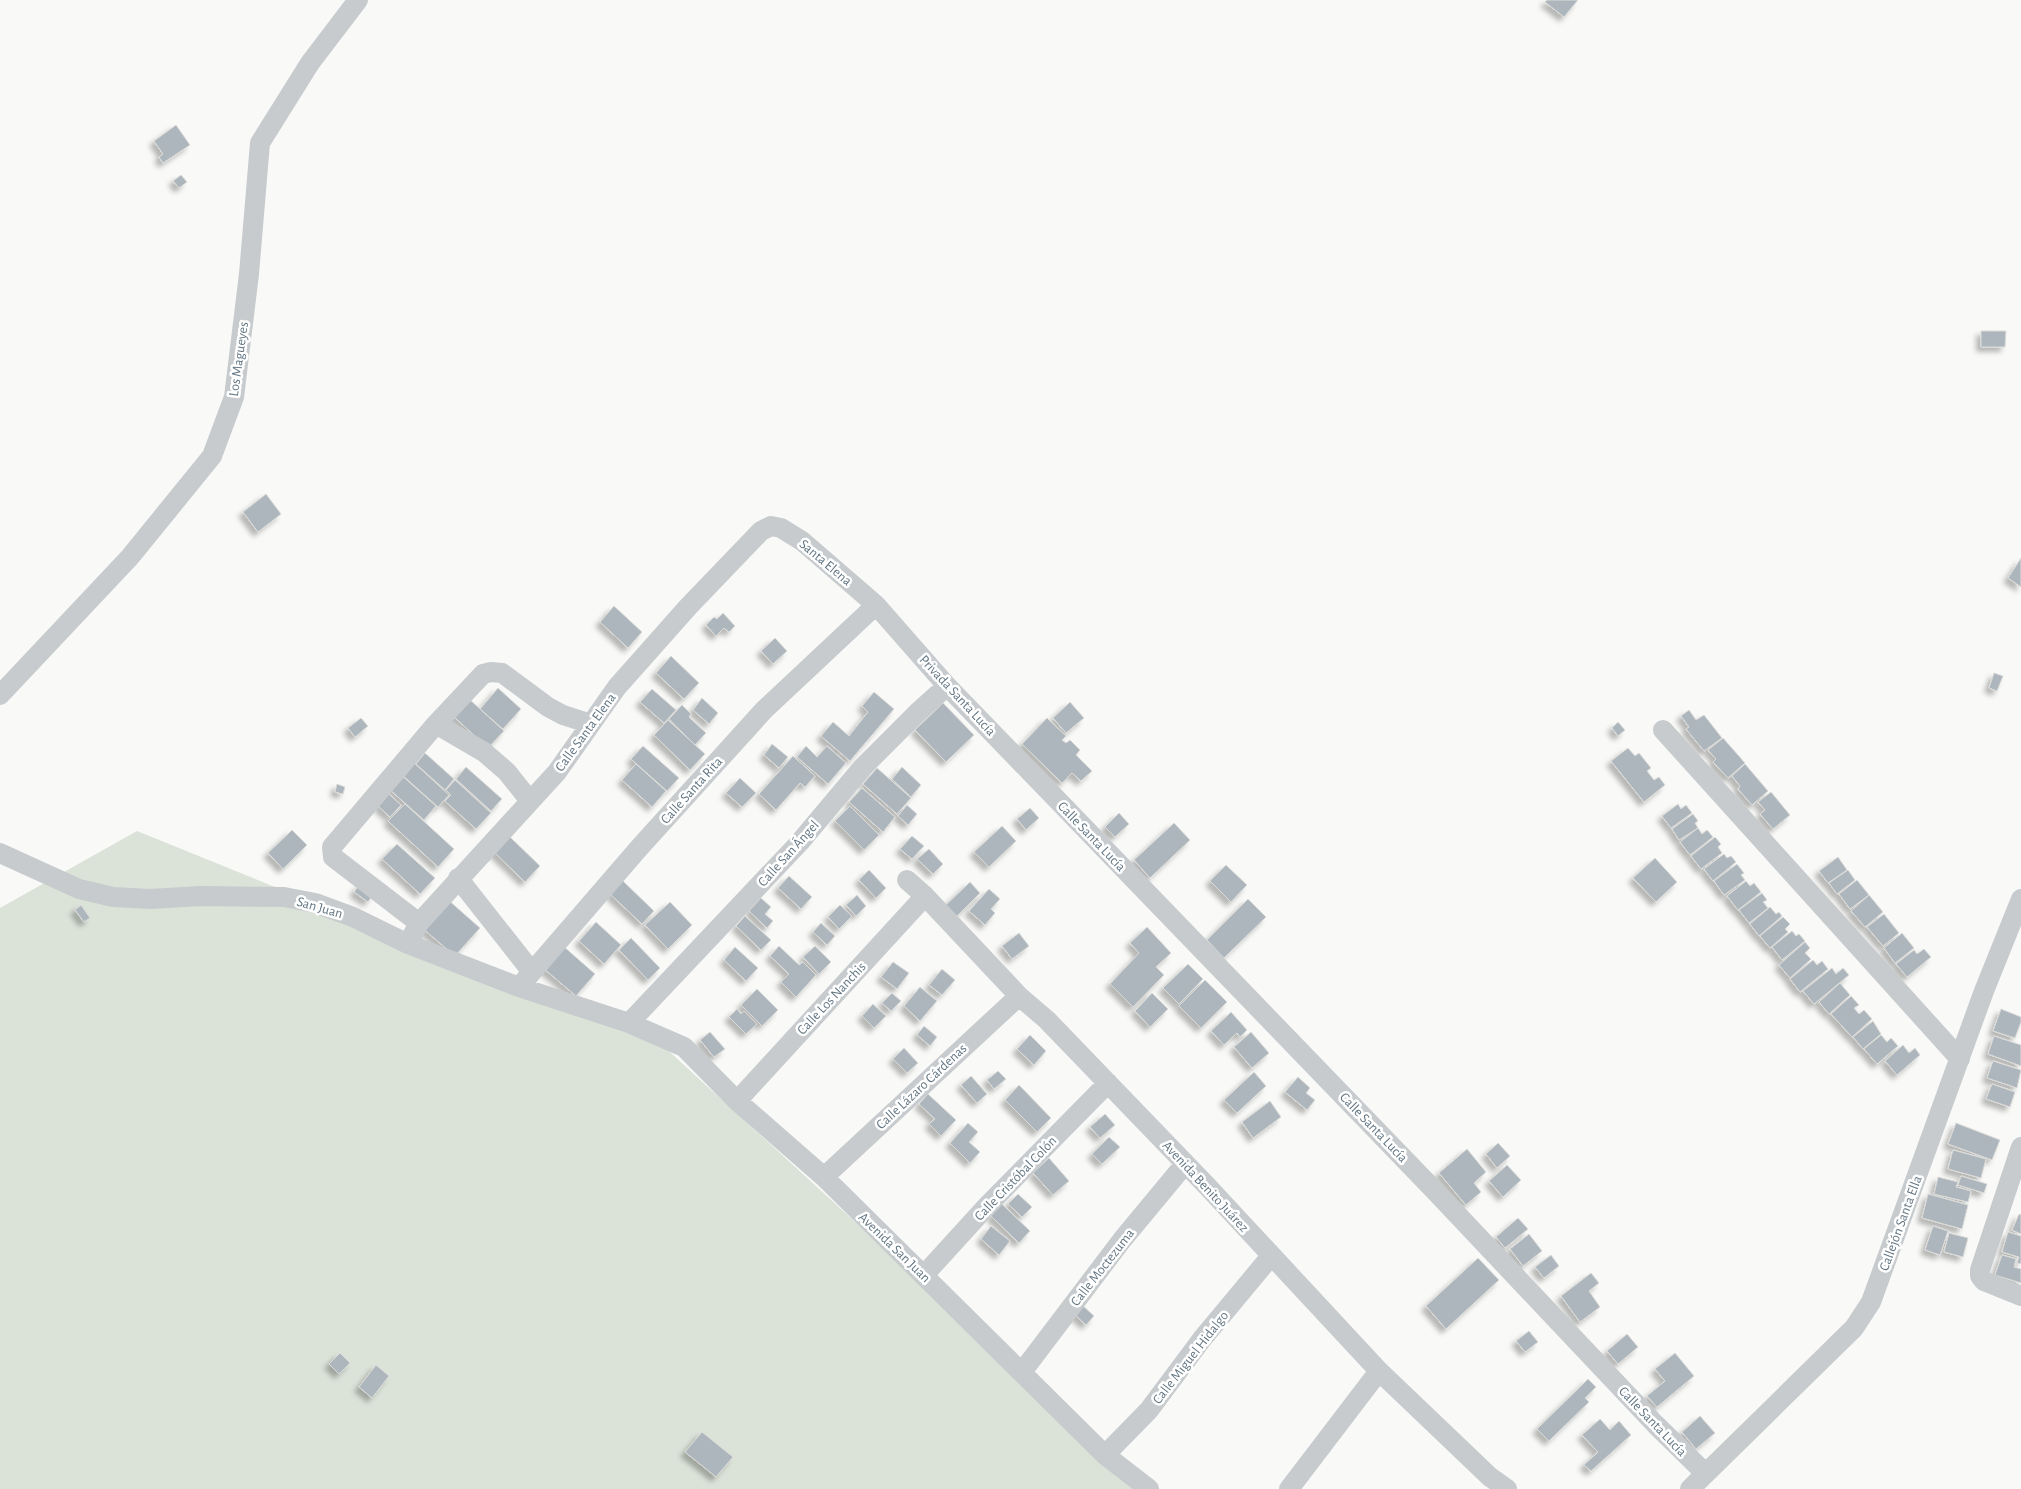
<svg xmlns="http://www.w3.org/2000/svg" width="2021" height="1489" viewBox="0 0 2021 1489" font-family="'Alegreya Sans',sans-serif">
	<defs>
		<filter id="shadow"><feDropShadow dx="-4.5" dy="4.5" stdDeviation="2.5" flood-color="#0004"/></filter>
	</defs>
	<rect width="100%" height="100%" fill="#f9f9f7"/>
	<path fill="#dbe2d8" d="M137,831L660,1043L1146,1489H0V908Z"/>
	<path fill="#adb6bc" stroke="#dbdbd9" filter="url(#shadow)" d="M1547,0H1578L1564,17L1545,2Z
		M176,125L190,145L163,163L159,157L163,154L154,141Z
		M181,175L187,182L179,188L173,181Z
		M1981,331H2006L2005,347H1981Z
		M266,494L281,514L258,532L243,512Z
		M2021,558V587L2008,578Z
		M614,606L642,632L628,648L600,622Z
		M723,613L735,626L729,632L724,628L716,636L706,625L714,617L717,619Z
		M775,638L787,651L773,664L761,651Z
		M671,656L699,683L684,699L656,673Z
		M1994,673L2003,676L1997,691L1989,688Z
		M498,688L521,709L503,729L480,709Z
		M652,689L676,710L664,723L640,702Z
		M874,692L894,709L850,761L821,736L833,722L849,736L868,712L862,706Z
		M467,697L504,731L488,748L451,714Z
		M702,698L718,713L709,724L693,710Z
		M1070,702L1084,718L1066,733L1053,718Z
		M943,703L974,735L946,762L915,730Z
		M682,705L691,714L689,717L706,733L695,745L669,719Z
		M1689,710L1696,720L1704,715L1722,738L1704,751L1686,729L1689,727L1681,716Z
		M361,718L368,726L355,737L348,728Z
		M1047,718L1066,736L1062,740L1066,743L1070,740L1080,750L1076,755L1092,771L1081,781L1072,773L1062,783L1022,744Z
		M668,720L705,754L690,770L654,735Z
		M1618,722L1625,730L1618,736L1612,728Z
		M1723,738L1745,763L1728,778L1713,762L1716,759L1708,750Z
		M772,744L788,757L779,768L764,755Z
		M643,746L679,778L667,791L631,759Z
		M806,746L817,757L827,746L846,763L828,784L797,757Z
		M1628,748L1635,756L1639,753L1651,768L1647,771L1654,780L1659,777L1665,785L1644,802L1611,761Z
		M425,753L454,779L445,790L416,764Z
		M793,756L815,776L805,787L800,783L776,810L759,794Z
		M412,761L449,795L438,807L400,773Z
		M636,764L666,791L652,807L622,780Z
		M1745,764L1768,791L1752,805L1738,789L1740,786L1732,776Z
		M466,767L502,799L491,811L456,779Z
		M902,767L921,785L911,797L892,779Z
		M877,768L911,798L897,814L863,784Z
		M400,774L436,806L424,820L388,788Z
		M740,778L756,793L742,807L726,793Z
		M455,780L491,813L476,829L445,801L451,795L446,790Z
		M337,784L345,787L343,794L335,792Z
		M862,788L895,817L883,832L849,802Z
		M1771,792L1790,815L1773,829L1760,814L1765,810L1758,802Z
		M389,794L401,805L390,817L378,806Z
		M405,804L454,849L438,867L388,821Z
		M1678,804L1681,809L1686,805L1692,813L1671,828L1662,816Z
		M907,805L917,814L908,825L898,816Z
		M850,806L879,835L864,850L835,821Z
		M1030,808L1039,818L1026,830L1017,819Z
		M1119,813L1129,824L1115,837L1105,827Z
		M1693,814L1698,821L1695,823L1698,828L1679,840L1672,829Z
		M1174,823L1190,840L1150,878L1134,860Z
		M1002,826L1016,841L989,867L974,852Z
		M1698,828L1702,834L1707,830L1713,837L1690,855L1680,842Z
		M292,830L307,845L283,869L268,853Z
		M508,835L540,866L525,882L493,851Z
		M912,836L924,846L912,859L900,849Z
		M1715,837L1721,844L1718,847L1722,853L1701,869L1691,856Z
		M397,844L435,878L420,894L382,859Z
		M929,849L943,864L933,874L917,859Z
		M1724,854L1727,858L1731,856L1736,862L1713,881L1704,869Z
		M1838,857L1847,870L1828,883L1819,871Z
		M1655,858L1677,882L1656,902L1633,878Z
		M1737,864L1744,873L1741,875L1745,880L1724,895L1714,881Z
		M1226,865L1247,885L1231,902L1210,881Z
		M869,870L886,888L876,898L859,880Z
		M1848,870L1855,880L1837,894L1829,883Z
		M789,876L812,897L801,909L778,888Z
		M1857,880L1869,895L1850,909L1839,894Z
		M623,881L654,911L642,924L610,894Z
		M1746,881L1750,886L1754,883L1761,892L1738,910L1727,896Z
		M970,882L980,893L957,916L946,905Z
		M360,884L374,893L368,902L354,892Z
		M989,889L1000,899L991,909L995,913L985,925L969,911Z
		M1762,893L1767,900L1763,902L1768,908L1749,923L1739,910Z
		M857,895L866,906L856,916L846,905Z
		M1869,895L1883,912L1865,927L1851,911Z
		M446,898L480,928L455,956L421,927Z
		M761,898L771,907L765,914L773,921L767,928L749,911Z
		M1248,899L1266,917L1224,958L1207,940Z
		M670,902L692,925L668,949L645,925Z
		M81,905L90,918L84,922L75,910Z
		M840,905L852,916L839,929L828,917Z
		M1770,907L1776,914L1779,912L1782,916L1759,936L1750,924Z
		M1884,914L1899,933L1883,946L1867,927Z
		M745,916L771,940L761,950L736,926Z
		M1783,917L1790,924L1785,929L1788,932L1770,948L1760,936Z
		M596,922L621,945L604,964L579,941Z
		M821,923L835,936L827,945L813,932Z
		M1147,927L1171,953L1156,967L1164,975L1133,1007L1110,984L1139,953L1130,943Z
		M1792,931L1796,936L1799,934L1805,941L1782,960L1772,947Z
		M1019,933L1029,946L1012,959L1002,946Z
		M1902,933L1914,948L1895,963L1884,948Z
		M631,938L660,968L648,980L619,950Z
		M1805,942L1810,948L1805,953L1811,959L1790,978L1779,965Z
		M562,945L595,974L576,996L542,967Z
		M779,946L799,965L803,962L816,975L796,997L781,982L789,974L770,956Z
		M815,946L831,962L819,974L803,957Z
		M735,947L758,968L746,981L724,960Z
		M1924,949L1931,957L1907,977L1896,964L1914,950L1917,954Z
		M1813,960L1817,965L1822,961L1828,969L1800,992L1790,979Z
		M893,962L909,973L897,989L881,977Z
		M1188,964L1203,979L1179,1004L1163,988Z
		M1832,968L1836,974L1843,968L1849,975L1814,1004L1803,991Z
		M942,969L955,980L942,995L929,985Z
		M1205,980L1227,1002L1201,1028L1179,1006Z
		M1840,983L1850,995L1829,1014L1819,1002Z
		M920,987L937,1001L920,1021L904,1006Z
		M757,989L778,1010L762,1026L741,1005Z
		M892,993L901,1001L891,1011L882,1003Z
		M1152,993L1168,1009L1150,1027L1135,1011Z
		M1851,996L1859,1005L1854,1008L1859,1014L1864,1010L1872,1019L1852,1037L1831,1014Z
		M873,1004L886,1016L874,1028L862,1016Z
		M737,1009L741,1014L744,1011L757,1024L746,1034L729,1017Z
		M2001,1009L2021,1017V1022L2015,1038L1993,1031Z
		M1231,1012L1247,1030L1240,1037L1237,1033L1224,1045L1211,1031Z
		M1873,1021L1881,1034L1863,1049L1853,1037Z
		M924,1026L937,1037L930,1046L917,1035Z
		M710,1032L725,1049L714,1057L700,1040Z
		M1251,1032L1269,1053L1252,1068L1234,1047Z
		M1030,1035L1046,1051L1034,1065L1017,1049Z
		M1881,1035L1887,1042L1891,1038L1898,1046L1877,1064L1864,1049Z
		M1994,1036L2021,1045V1066L1988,1054Z
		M1903,1045L1909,1053L1915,1048L1920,1055L1897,1075L1885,1061Z
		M904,1048L918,1063L907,1073L893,1059Z
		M1993,1061L2021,1070L2017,1088L1987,1078Z
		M998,1071L1006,1079L994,1089L987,1080Z
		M1254,1072L1266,1086L1237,1113L1224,1100Z
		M971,1076L987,1094L977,1103L961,1085Z
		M1298,1077L1310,1088L1306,1093L1315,1100L1307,1110L1285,1092Z
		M1992,1084L2015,1092L2010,1107L1986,1099Z
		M1019,1085L1051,1118L1037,1132L1005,1100Z
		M928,1094L956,1120L941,1136L929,1124L935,1119L919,1104Z
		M1270,1101L1281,1117L1253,1138L1242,1122Z
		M1105,1114L1115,1125L1100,1138L1090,1127Z
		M968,1123L978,1132L969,1142L980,1152L970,1163L950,1143Z
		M1956,1123L2000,1140L1992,1160L1948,1144Z
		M1109,1137L1120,1147L1102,1164L1092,1154Z
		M1498,1143L1510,1156L1497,1168L1486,1154Z
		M1467,1149L1486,1172L1474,1183L1481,1192L1466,1205L1439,1173Z
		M1953,1150L1986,1159L1981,1178L1948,1169Z
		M1049,1158L1069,1181L1053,1195L1033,1173Z
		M1507,1165L1521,1180L1503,1197L1489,1181Z
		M1961,1176L1987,1184L1984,1193L1958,1185Z
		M1938,1177L1958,1182L1956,1187L1971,1191L1968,1202L1934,1194Z
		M1018,1194L1032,1207L1022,1217L1008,1204Z
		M1928,1194L1968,1205L1962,1229L1922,1218Z
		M1002,1204L1030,1231L1019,1243L991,1216Z
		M2019,1214L2021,1215V1234L2012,1230Z
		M1518,1218L1528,1229L1505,1248L1496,1237Z
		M991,1226L1010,1241L999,1255L981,1239Z
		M1933,1226L1948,1231L1940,1255L1925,1250Z
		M2008,1232L2021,1236V1264L2017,1263L2019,1257L2002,1252Z
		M1949,1233L1968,1238L1963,1257L1944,1252Z
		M1529,1234L1542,1251L1523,1266L1510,1249Z
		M1551,1255L1559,1266L1544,1278L1535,1267Z
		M2002,1255L2016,1259L2014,1267L2021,1269V1283L1995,1275Z
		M1478,1258L1499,1280L1446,1329L1426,1306Z
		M1591,1273L1599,1283L1589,1291L1600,1307L1580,1322L1561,1296Z
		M1081,1304L1094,1316L1086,1325L1073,1313Z
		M1529,1331L1538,1342L1525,1352L1516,1341Z
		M1627,1334L1638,1347L1618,1364L1607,1351Z
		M340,1353L350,1363L339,1374L329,1364Z
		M1675,1353L1694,1376L1657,1407L1647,1396L1665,1381L1655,1369Z
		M376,1365L389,1376L372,1398L359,1387Z
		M1588,1379L1596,1387L1585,1398L1589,1402L1549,1441L1537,1429Z
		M1700,1416L1715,1433L1696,1449L1682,1432Z
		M1600,1419L1610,1430L1619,1421L1631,1435L1591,1471L1584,1465L1598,1452L1582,1435Z
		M702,1432L733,1457L716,1477L685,1452Z"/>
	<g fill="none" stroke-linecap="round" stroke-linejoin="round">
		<path stroke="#c7cbce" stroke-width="20" d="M0,695L130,557L212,456L234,397L249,274L260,143L310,63L358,0
			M436,724L484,752L507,772L530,801
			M1663,730L1960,1059
			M0,853L79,889L113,897L150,899L201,896L284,897L315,903L353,917L408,944L519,987L629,1023L684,1047L737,1101L824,1177L1105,1455L1149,1489
			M458,878L532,972
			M907,880L925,896L1019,996L1047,1020L1207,1186L1379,1371L1490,1477L1507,1489
			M419,923L333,857L332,847L436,724L483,674L491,672L502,673L548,707L563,715L591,724
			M408,944L419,923L557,772L617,687L688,607L761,531L771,526L781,528L802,541L876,605L947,686L1041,783L1436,1192L1655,1424L1705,1473
			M519,987L639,848L764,710L876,605
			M629,1023L800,842L862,768L917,713L947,686
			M737,1101L925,896
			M2021,1147L1980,1270V1276L1984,1281L2021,1296
			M824,1177L1019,996
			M924,1275L986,1207L1108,1083
			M1022,1372L1122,1240L1185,1164
			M1105,1455L1149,1410L1202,1339L1271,1256
			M1289,1489L1379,1371
			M1690,1489L1854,1328L1871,1302L1984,991L2021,899"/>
	</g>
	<g text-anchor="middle" stroke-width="5" stroke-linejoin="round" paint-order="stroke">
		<g font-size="14" fill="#637683" stroke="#fff">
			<text transform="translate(238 359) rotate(-82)" y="5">Los Magueyes</text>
			<text transform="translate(826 562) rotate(40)" y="5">Santa Elena</text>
			<text transform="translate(958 695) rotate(47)" y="5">Privada Santa Lucía</text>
			<text transform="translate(585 732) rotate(-54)" y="5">Calle Santa Elena</text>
			<text transform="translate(691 790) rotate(-48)" y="5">Calle Santa Rita</text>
			<text transform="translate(1092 836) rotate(46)" y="5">Calle Santa Lucía</text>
			<text transform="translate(788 853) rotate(-48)" y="5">Calle San Ángel</text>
			<text transform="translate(320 907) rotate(16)" y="5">San Juan</text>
			<text transform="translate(831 998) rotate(-47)" y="5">Calle Los Nanchis</text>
			<text transform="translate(921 1086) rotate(-43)" y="5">Calle Lázaro Cárdenas</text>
			<text transform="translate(1374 1127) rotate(46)" y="5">Calle Santa Lucía</text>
			<text transform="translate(1015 1178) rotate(-46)" y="5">Calle Cristóbal Colón</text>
			<text transform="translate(1206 1186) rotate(47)" y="5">Avenida Benito Juárez</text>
			<text transform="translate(1900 1223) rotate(-70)" y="5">Callejón Santa Ella</text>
			<text transform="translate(895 1247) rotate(44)" y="5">Avenida San Juan</text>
			<text transform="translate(1102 1267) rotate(-52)" y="5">Calle Moctezuma</text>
			<text transform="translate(1190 1357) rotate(-52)" y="5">Calle Miguel Hidalgo</text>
			<text transform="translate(1653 1421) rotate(46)" y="5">Calle Santa Lucía</text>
		</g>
	</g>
</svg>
